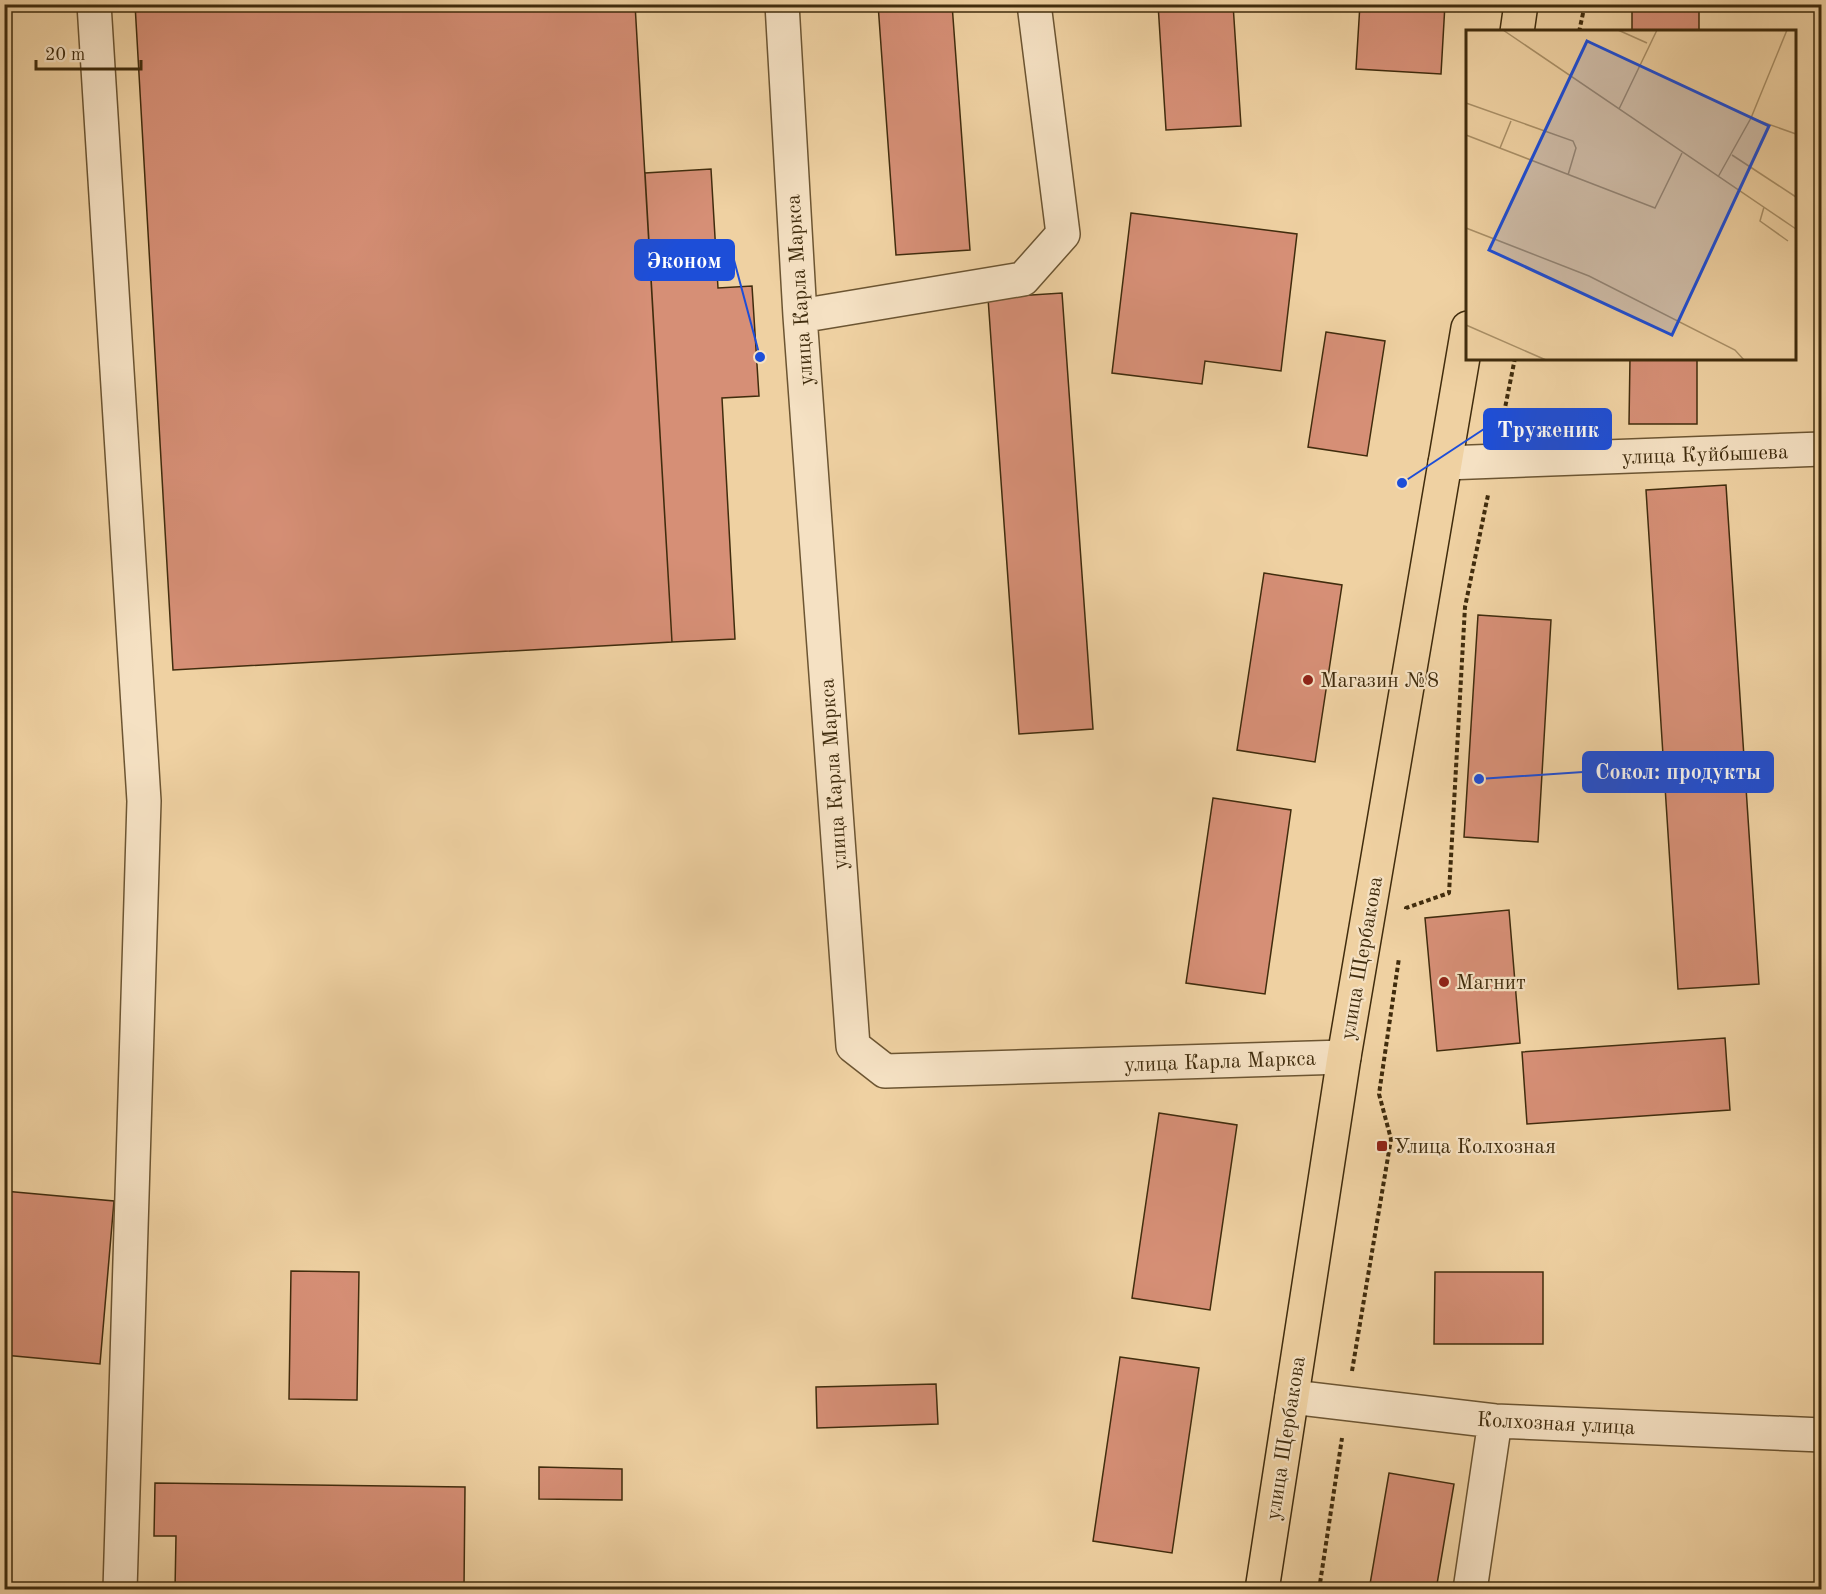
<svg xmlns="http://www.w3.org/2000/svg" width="1826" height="1594" viewBox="0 0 1826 1594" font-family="'Old Standard TT',serif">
	<rect width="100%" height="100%" fill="#efd1a2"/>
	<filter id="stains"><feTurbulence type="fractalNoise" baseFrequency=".00333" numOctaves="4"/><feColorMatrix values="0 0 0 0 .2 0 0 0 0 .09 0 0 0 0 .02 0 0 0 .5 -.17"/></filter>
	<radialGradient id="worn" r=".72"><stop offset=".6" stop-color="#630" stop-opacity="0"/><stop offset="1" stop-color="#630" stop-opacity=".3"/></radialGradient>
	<path fill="#d68f76" stroke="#402c0d" stroke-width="1.5" d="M135,4H635L672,642L173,670Z
		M878,4H952L970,250L896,255Z
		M1158,4H1233L1241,126L1166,130Z
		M1360,4H1445L1441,74L1356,69Z
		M1632,4H1699V32H1632Z
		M711,169L718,288L752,286L759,396L722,398L735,639L672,642L645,173Z
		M1131,213L1297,234L1281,371L1205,361L1202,384L1112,373Z
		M1062,293L1093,729L1019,734L988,298Z
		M1326,332L1385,341L1367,456L1308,447Z
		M1630,358H1697V424H1629Z
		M1726,485L1759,984L1678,989L1646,490Z
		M1264,573L1342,585L1315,762L1237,750Z
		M1478,615L1551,620L1538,842L1464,837Z
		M1213,798L1291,810L1265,994L1186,983Z
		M1509,910L1520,1043L1437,1051L1425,918Z
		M1725,1038L1730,1110L1527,1124L1522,1052Z
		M1159,1113L1237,1125L1210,1310L1132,1298Z
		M4,1191L114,1201L100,1364L4,1355Z
		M291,1271L359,1272L357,1400L289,1399Z
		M1435,1272H1543V1344H1434Z
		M1120,1357L1199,1368L1172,1553L1093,1541Z
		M936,1384L938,1424L817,1428L816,1387Z
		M539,1467L622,1469V1500L539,1499Z
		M1389,1473L1454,1484L1436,1590H1369Z
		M155,1483L465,1487L464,1588L175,1590L176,1536H154Z"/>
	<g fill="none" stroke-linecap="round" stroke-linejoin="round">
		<defs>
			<path id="minor" d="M94,4L144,801L120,1590
				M782,4L800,316L853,1046L885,1071L1344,1057
				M800,316L1023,279L1063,234L1034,4
				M1445,463L1822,449
				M1292,1397L1495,1421L1822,1435
				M1470,1590L1495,1421"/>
			<path id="major" d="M1517,32L1521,4
				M1262,1590L1344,1057L1468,328"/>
		</defs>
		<use href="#minor" stroke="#6c5532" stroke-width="36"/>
		<use href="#major" stroke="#402c0d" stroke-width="36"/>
		<path stroke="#402c0d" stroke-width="4" stroke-dasharray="4.5 3" stroke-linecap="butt" d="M1579,32L1585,4
			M1501,428L1515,358
			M1406,909V908L1449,893L1465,607L1488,495
			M1352,1371L1391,1139L1379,1094L1399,958
			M1319,1590L1342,1438"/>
		<use href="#minor" stroke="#f5e1c3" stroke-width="33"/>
		<use href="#major" stroke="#efd1a2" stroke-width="33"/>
	</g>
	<g fill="#8f2418" stroke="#f5e1c3" stroke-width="2">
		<circle cx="1308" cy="680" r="6"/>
		<circle cx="1444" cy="982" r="6"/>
		<rect x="1376" y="1140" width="12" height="12" rx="3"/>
	</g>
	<g text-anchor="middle" stroke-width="4.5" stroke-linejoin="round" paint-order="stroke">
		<g font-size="21" fill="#402c0d" stroke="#f5e1c3">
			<text transform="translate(799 290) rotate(-94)" y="7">улица Карла Маркса</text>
			<text transform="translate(1705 454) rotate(-2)" y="7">улица Куйбышева</text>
			<text transform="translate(833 774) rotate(-94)" y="7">улица Карла Маркса</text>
			<text transform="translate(1361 958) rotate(-80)" y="7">улица Щербакова</text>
			<text transform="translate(1220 1061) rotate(-2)" y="7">улица Карла Маркса</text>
			<text transform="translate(1556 1423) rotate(3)" y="7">Колхозная улица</text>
			<text transform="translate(1285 1438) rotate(-81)" y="7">улица Щербакова</text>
		</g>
		<g font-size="21" fill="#402c0d" stroke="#f5e1c3" text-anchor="start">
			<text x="1320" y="687">Магазин №8</text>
			<text x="1456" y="989">Магнит</text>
			<text x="1394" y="1153">Улица Колхозная</text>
		</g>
	</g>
	<g transform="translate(1466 30)">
		<rect width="330" height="330" fill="#efd1a2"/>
		<path fill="none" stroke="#a98f66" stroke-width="1.5" d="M37,0L330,199M152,0L181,13M0,73L107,111L110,118L102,145M153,79L191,0M285,88L330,104M0,105L189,178L216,123M34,118L45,91M266,125L330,167M252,147L285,88L321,0M298,177L294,191L322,211M0,198L123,246L269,320L278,330M0,295L80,330"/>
		<path fill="#1d4ed8" fill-opacity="0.15" stroke="#1d4ed8" stroke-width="3" d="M121,11L303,96L206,305L23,220Z"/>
		<rect width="330" height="330" fill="none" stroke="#402c0d" stroke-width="3"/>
	</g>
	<path fill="none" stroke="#1d4ed8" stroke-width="2" d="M760 357L734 260M1402 483L1484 429M1479 779L1583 772"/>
	<g fill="#1d4ed8" stroke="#f5e1c3" stroke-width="2">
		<circle cx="760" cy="357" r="6"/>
		<circle cx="1402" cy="483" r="6"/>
		<circle cx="1479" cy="779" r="6"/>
	</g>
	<g fill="#1d4ed8" stroke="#1d4ed8" stroke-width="2">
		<rect x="635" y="240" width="99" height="40" rx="6"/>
		<rect x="1484" y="409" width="127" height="40" rx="6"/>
		<rect x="1583" y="752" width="190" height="40" rx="6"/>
	</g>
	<g font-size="22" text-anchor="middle" font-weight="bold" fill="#fff">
		<text x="684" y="268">Эконом</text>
		<text x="1548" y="437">Труженик</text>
		<text x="1678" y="779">Сокол: продукты</text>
	</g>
	<rect width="1826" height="1594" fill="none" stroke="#efd1a2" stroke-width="24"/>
	<rect x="6" y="6" width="1814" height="1582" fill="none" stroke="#402c0d" stroke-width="3"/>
	<rect x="12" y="12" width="1802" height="1570" fill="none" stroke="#402c0d" stroke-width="1.5"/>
	<path d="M36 60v9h105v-9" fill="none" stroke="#402c0d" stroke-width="3"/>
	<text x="45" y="60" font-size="18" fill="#402c0d" stroke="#f5e1c3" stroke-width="4.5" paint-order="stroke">20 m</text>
	<rect width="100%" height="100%" filter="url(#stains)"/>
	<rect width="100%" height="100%" fill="url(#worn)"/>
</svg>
